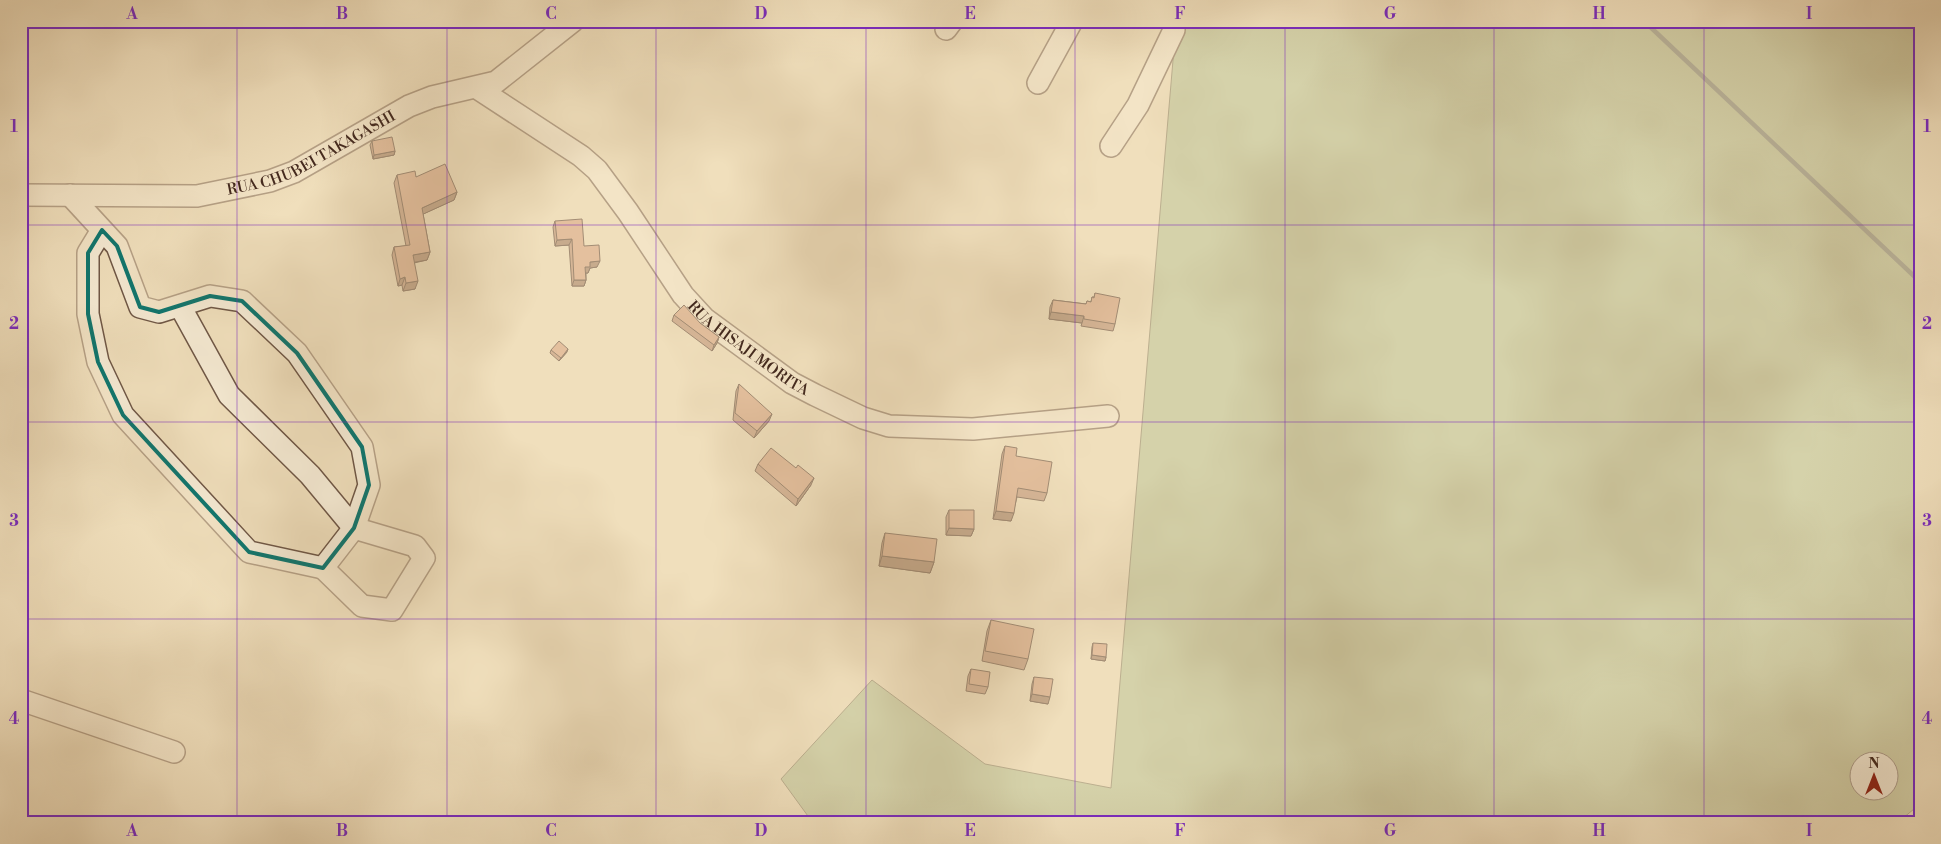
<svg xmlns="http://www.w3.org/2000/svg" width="1941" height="844" viewBox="0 0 1941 844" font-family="'Libre Bodoni',serif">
	<rect width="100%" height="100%" fill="#f0dfbc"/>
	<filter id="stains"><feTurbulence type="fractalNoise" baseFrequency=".004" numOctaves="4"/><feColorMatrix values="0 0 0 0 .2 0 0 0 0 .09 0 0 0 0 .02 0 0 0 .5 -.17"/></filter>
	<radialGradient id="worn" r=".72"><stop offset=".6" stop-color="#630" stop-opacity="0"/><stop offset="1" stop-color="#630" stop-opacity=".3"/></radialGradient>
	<path fill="#b4c395" stroke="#7c765a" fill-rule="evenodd" d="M1181,21H1920V804L1897,823H813L781,779L872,680L985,764L1111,788L1176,25ZM1858,762H1888V792H1858Z"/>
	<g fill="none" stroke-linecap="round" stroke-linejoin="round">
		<path stroke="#788276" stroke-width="4.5" d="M1644,21L1915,277L1920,279"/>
		<defs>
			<g id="minor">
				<path d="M946,29L952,21"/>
				<path d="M1038,83L1072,21"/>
				<path id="s1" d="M477,88L581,156L597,170L628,212L683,295L705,319L792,383L815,395L863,418L889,426L973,429L1108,416"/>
				<path d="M1111,146L1138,105L1174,30V21"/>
				<path id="s2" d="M21,195L197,196L270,181L294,172L409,106L432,97L496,82L573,21"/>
				<path d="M70,195L117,246L140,307L159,312L210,296L242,301L297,353L362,447L369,485L354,528L323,568L249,552L123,415L98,362L88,314V253L102,230"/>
				<path d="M180,306L229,395L310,475L354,528L415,546L424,558L392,610L362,606L323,568"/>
				<path d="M21,700L174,752"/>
			</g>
		</defs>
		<use href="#minor" stroke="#6f5746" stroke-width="24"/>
		<use href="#minor" stroke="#f5ead3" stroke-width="21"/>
	</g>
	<path fill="#b7866a" stroke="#442a1f" d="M372,141L395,151L394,155L373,159L370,145Z
		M397,175L416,177L457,192L454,200L423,214L430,252L427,260L414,263L415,289L403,291L402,285L398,286L392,255L394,247L406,246L394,183Z
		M555,221L584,246L597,267L590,268L588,273H586V280L584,286H572L569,245L555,246L553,227Z
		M1095,293L1115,324L1113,331L1081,326L1082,323L1049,319L1050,307L1053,300L1086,304L1087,301L1091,302L1092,297H1094Z
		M674,315L700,323L719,337L717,343L712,351L672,321Z
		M551,350L567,352L559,361L550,353Z
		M739,384L769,421L754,438L733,420L736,391Z
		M1005,446L1016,456L1047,493L1044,501L1017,497L1011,521L993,519L1002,454Z
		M758,464L811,485L796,506L755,471Z
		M949,510L974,529L971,536L946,535V517Z
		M885,533L934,562L930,573L879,566L882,543Z
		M991,620L1028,659L1024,670L982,661L987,631Z
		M1093,643L1106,657L1105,661L1091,659L1092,647Z
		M971,669L988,687L985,694L966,691L968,676Z
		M1034,677L1048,704L1030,701L1032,684Z"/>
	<path fill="#956d56" stroke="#442a1f" d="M395,151L394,155L373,159L374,155Z
		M457,192L454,200L419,216L422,208Z
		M572,239L569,245L555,246L557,240Z
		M430,252L427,260L410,263L413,255Z
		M600,261L597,267L590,268L588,273H583L585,267L590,262Z
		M405,277L402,285L398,286L400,279Z
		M574,280H586L584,286H572Z
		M418,281L415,289L403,291L406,283Z
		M1051,312L1084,316L1082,323L1049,319Z
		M719,337L717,343L712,351L714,345Z
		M568,349L567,352L559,361L561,358Z
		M772,414L769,421L754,438L757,431Z
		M814,478L811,485L796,506L798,499Z
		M996,511L1014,513L1011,521L993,519Z
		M949,528L974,529L971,536L946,535Z
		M882,556L934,562L930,573L879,566Z
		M1092,655L1106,657L1105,661L1091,659Z
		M1032,694L1050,697L1048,704L1030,701Z"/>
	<path fill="#d59c7b" stroke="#442a1f" d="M392,137L395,151L374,155L372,141Z
		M445,164L457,192L422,208L430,252L413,255L418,281L406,283L405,277L400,279L394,247L410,245L397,175L415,171L416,177Z
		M582,219L584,246L599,245L600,261L590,262V267H585L586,280H574L572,239L557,240L555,221Z
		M1095,293L1120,298L1115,324L1084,319V316L1051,312L1053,300L1086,304L1087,301L1091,302L1092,297L1094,298Z
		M684,305L700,323L719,337L714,345L674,315Z
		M559,341L568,349L561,358L551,350Z
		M739,384L772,414L757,431L735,413Z
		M1005,446L1017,448L1016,456L1052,462L1047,493L1018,488L1014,513L996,511Z
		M771,448L796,468L798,465L814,478L798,499L758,464Z
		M949,510H974V529L949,528Z
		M885,533L937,539L934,562L882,556Z
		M991,620L1034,629L1028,659L985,651Z
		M1093,643L1107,644L1106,657L1092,655Z
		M971,669L990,672L988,687L969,684Z
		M1034,677L1053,679L1050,697L1032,694Z"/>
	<path d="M0 0H1941V844H0ZM102,230L117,246L140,307L159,312L210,296L242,301L297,353L362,447L369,485L354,528L323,568L249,552L123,415L98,362L88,314V253Z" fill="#f0dfbc" fill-opacity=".55" fill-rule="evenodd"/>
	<path fill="none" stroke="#0f766e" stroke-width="4" stroke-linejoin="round" d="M102,230L117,246L140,307L159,312L210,296L242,301L297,353L362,447L369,485L354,528L323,568L249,552L123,415L98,362L88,314V253Z"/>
	<path fill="none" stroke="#7b2cbf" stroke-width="1" stroke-opacity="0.55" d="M237,21V823M447,21V823M656,21V823M866,21V823M1075,21V823M1285,21V823M1494,21V823M1704,21V823M21,225H1920M21,422H1920M21,619H1920"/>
	<g text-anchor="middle" stroke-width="4.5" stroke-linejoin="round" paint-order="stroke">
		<g font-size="15" fill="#442a1f" stroke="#f5ead3">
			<text dy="5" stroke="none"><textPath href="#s2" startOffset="299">RUA CHUBEI TAKAGASHI</textPath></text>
			<text dy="5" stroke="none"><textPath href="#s1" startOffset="382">RUA HISAJI MORITA</textPath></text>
		</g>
	</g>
	<rect width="1941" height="844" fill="none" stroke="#f0dfbc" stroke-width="55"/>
	<g transform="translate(1874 776)"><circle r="24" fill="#f5ead3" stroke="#ae9d8b"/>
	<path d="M0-4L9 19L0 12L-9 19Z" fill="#8f2418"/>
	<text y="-8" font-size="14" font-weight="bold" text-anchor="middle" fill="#442a1f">N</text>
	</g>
	<rect x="28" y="28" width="1886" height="788" fill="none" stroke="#7b2cbf" stroke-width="2"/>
	<g font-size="16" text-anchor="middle" font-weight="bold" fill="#7b2cbf">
		<text x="132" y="19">A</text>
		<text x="342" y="19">B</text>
		<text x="551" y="19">C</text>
		<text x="761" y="19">D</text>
		<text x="970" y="19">E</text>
		<text x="1180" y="19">F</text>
		<text x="1390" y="19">G</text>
		<text x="1599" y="19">H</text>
		<text x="1809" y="19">I</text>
		<text x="14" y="132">1</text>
		<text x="1927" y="132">1</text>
		<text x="14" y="329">2</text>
		<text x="1927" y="329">2</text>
		<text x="14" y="526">3</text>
		<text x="1927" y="526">3</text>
		<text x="14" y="724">4</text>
		<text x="1927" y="724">4</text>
		<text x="132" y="836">A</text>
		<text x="342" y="836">B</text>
		<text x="551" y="836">C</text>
		<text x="761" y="836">D</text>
		<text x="970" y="836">E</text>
		<text x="1180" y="836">F</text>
		<text x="1390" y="836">G</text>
		<text x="1599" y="836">H</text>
		<text x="1809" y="836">I</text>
	</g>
	<rect width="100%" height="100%" filter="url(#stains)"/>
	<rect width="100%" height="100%" fill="url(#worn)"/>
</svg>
